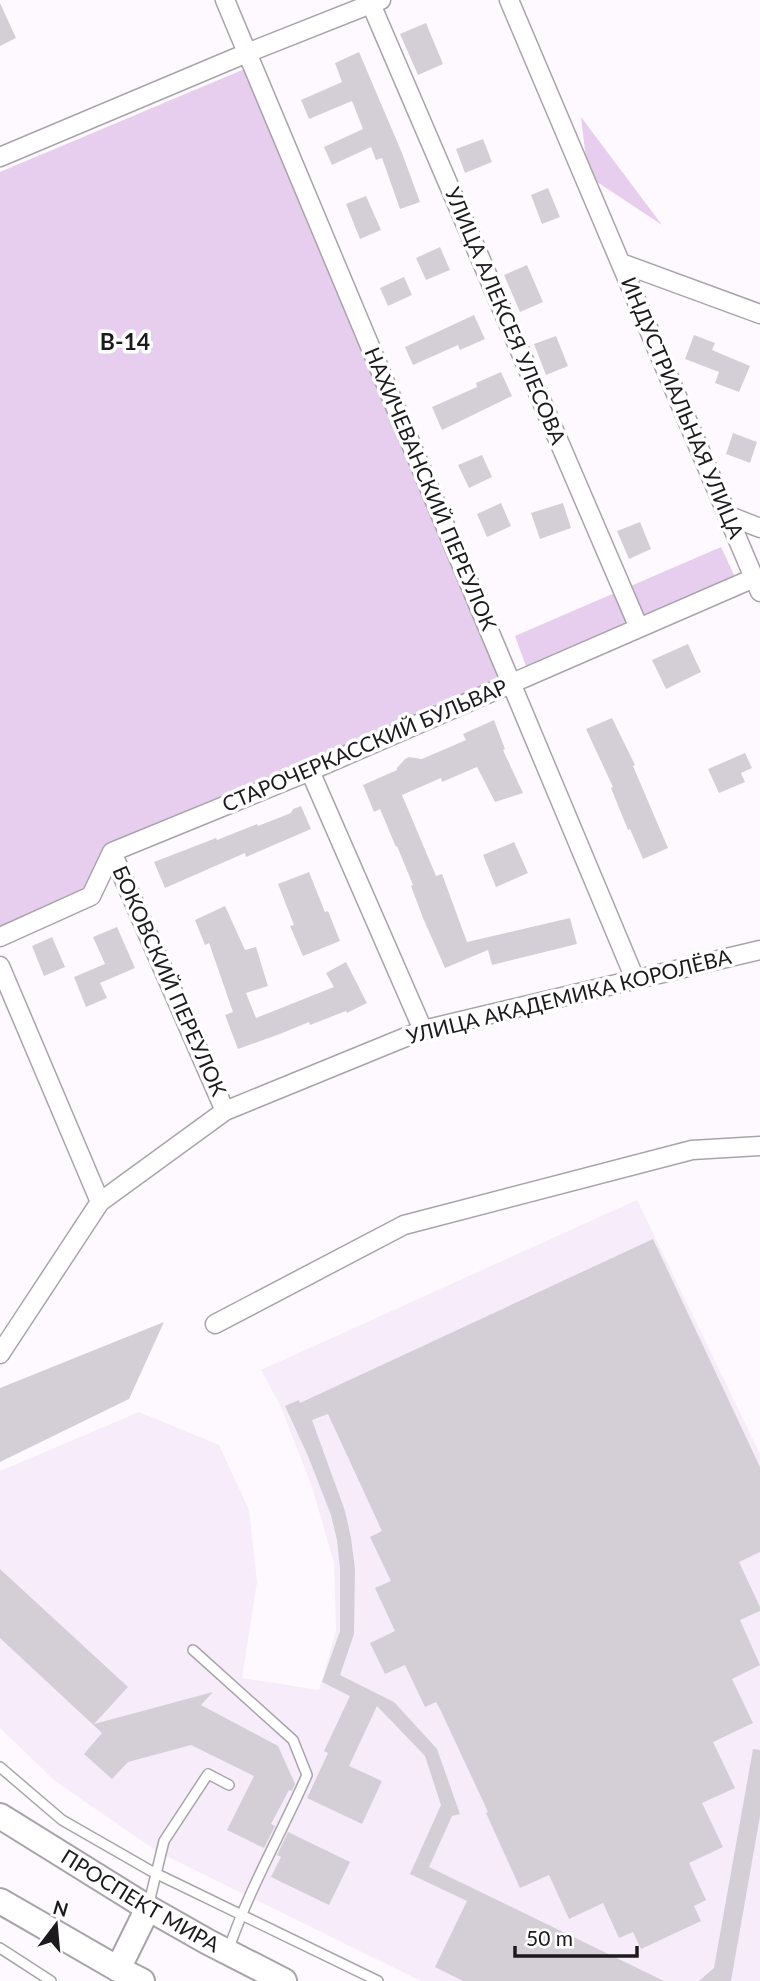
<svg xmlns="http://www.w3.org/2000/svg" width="760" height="1981" viewBox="0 0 760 1981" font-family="Lato,sans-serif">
	<rect width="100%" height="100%" fill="#fef9ff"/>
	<path fill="#f7ecfa" d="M637,1200L760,1454V1981H421L158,1852L55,1781L0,1728V1471L139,1412L219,1445L249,1510L257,1582L242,1678L319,1690L336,1631L334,1563L312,1487L281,1407L261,1370Z"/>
	<path fill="#e7cdee" d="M247,68L503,679L104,848L82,891L0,929V172Z
		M581,117L662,225L588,176Z
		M721,547L735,577L527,669L515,636Z"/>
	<path fill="#d4cfd6" d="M0,3L16,38L0,46Z
		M426,23L443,64L418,75L400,34Z
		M359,52L402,153L420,202L400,209L382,158L376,160L371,147L332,165L324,147L363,129L352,101L309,119L301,100L342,82L335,63Z
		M483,139L492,162L465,173L456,149Z
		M548,188L560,217L542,224L531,195Z
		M366,196L381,230L360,239L346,204Z
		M440,247L450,270L426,280L416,258Z
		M527,265L543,302L520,312L504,275Z
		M404,277L412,295L388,306L380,288Z
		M474,315L485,339L460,350L458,345L413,365L405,347Z
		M694,335L715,343L712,350L750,366L739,392L715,383L719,372L685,359Z
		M556,336L568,366L546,375L534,344Z
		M501,372L512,396L442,430L432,407L477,387L476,383Z
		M733,433L757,442L750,463L726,454Z
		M482,455L492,477L469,488L458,465Z
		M501,503L511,526L487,537L477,514Z
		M563,503L571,528L540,539L531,513Z
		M640,522L651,549L629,559L617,531Z
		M688,644L701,672L666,689L652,660Z
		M612,718L635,765L633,766L668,848L643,859L630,829L628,830L611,788L613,787L586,729Z
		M494,720L505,749L503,750L523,793L495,802L477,767L442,782L441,778L402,795L436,876L442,874L467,942L570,918L577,944L492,965L488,950L445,968L423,918L411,886L413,885L397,846L396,847L380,809L374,812L363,785L397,770V768L405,759L409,757L422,759L466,740L463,734Z
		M745,753L752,768L741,773L745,782L719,793L708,769Z
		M301,806L311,829L246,857L245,853L165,888L154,862L216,838L217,840L257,824L258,826L291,813L293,809Z
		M514,842L528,873L496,887L483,855Z
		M309,872L325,912L328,911L340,941L303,956L290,926L294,925L278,884Z
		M225,906L245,950L256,947L268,986L246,993L256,1018L334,987L326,973L346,962L367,1003L347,1013L346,1011L310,1025L309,1022L280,1034L238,1049L225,1015L233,1012L209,943L205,945L195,920Z
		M117,927L135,968L100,983L107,998L86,1007L74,977L105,964L93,937Z
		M52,937L65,967L44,976L32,946Z
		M653,1239L760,1467V1552L739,1562L760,1607V1611L740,1620L760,1665L732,1679L753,1723L713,1742L735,1788L702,1803L723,1847L689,1863L706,1900L694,1906L701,1921L641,1949L633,1932L619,1938L603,1903L569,1919L549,1875L520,1888L486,1813L488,1812L440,1709L436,1702L425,1707L405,1665L385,1674L370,1643L395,1631L375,1588L391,1581L370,1537L382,1531L328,1414L312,1420L345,1511L351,1538L355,1569L354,1634L340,1675L394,1702L437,1749L460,1814L452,1816L429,1867L664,1981H463L435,1967L467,1901L410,1874L441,1805L425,1756L377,1706L349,1766L382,1781L362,1824L307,1798L328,1753L324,1751L350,1696L322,1682L340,1631V1569L337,1540L331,1515L308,1456L285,1406L299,1400L300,1403Z
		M164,1322L129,1399L0,1462V1388Z
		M0,1569L128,1687L94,1724L213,1692L201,1705L278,1746L295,1784L292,1791L289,1790L271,1824L275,1826L264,1848L227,1830L254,1776L191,1745L128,1762L112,1779L84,1754L102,1733L0,1638Z
		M753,1749L760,1750V1816L731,1981H699L714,1968Z
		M288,1832L350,1862L329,1905L271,1877L281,1857L277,1855Z"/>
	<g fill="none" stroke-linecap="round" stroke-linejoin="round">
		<defs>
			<path id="service" d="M193,1650L293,1740L307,1775C281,1834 249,1889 228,1951
				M0,1767L62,1820L151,1871L378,1981
				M148,1907L164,1841L208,1774L229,1785
				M0,1948L51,1981"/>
			<path id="minor" d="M225,0L635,979
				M509,0L760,592
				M371,4L639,628
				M0,157L247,53L381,0
				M621,263L760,314
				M727,515L760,528
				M310,771L423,1030
				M112,852L225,1111
				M0,937L91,896L112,852L310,771L754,578
				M0,966L100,1202
				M215,1324L404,1225L692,1150L760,1146
				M0,1354L100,1202L225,1111L423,1030L760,950"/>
			<g id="secondary">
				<path id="s1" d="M0,1816L148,1908L208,1942L284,1981"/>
				<path d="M0,1901L118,1969L142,1981"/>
				<path d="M118,1969L148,1908"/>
			</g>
		</defs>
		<use href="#service" stroke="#a9a4ab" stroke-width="12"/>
		<use href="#minor" stroke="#a9a4ab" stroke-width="21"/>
		<use href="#secondary" stroke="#a9a4ab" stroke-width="28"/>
		<use href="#service" stroke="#fff" stroke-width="9"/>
		<use href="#minor" stroke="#fff" stroke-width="18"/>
		<use href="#secondary" stroke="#fff" stroke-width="24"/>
	</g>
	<g text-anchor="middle" stroke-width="7" stroke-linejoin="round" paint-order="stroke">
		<g font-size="21" fill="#1c1a1d" stroke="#fff">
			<text transform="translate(505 316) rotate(67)" y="7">УЛИЦА АЛЕКСЕЯ УЛЕСОВА</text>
			<text transform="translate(682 408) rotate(67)" y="7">ИНДУСТРИАЛЬНАЯ УЛИЦА</text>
			<text transform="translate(430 489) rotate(67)" y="7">НАХИЧЕВАНСКИЙ ПЕРЕУЛОК</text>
			<text transform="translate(365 746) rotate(-23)" y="7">СТАРОЧЕРКАССКИЙ БУЛЬВАР</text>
			<text transform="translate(169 981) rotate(66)" y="7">БОКОВСКИЙ ПЕРЕУЛОК</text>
			<text transform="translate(569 997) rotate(-14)" y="7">УЛИЦА АКАДЕМИКА КОРОЛЁВА</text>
			<text dy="7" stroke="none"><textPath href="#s1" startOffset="164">ПРОСПЕКТ МИРА</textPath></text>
		</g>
		<g font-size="23" font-weight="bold" fill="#1c1a1d" stroke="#fff">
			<text x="125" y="350">В-14</text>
		</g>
	</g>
	<g transform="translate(56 1925) rotate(16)" stroke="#ffffff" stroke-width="5" paint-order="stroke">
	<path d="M0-5L12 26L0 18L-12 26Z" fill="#1c1a1d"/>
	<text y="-10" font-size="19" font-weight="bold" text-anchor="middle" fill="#1c1a1d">N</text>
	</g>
	<path d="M515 1946v10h122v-10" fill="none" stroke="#1c1a1d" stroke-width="3.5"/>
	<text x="526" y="1946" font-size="21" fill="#1c1a1d" stroke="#ffffff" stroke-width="5" paint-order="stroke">50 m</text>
</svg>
